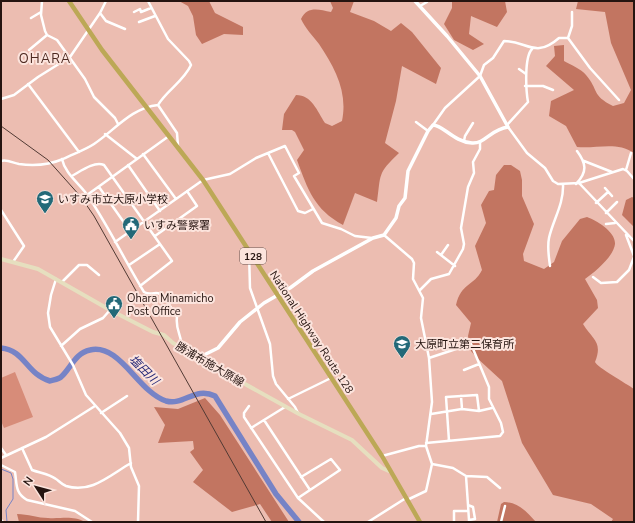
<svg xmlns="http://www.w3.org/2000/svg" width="635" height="523" viewBox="0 0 635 523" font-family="'Nunito Sans','Noto Sans JP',sans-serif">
	<rect width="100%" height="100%" fill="#ecbdb1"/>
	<path fill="#d78c79" d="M15,372L33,417L4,428L1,421V378Z"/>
	<path fill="#c27561" d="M179,1H209L215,13L243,27V35L224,34L202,44L196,35L193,16L188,6Z
		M330,1H354L350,12L374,21L391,31L401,23L412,32L441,68L436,84L402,66L396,101L385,143L399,153C377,174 381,174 377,202L355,193L343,225C314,209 308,190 297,160L304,150L295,132L292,130H282L284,114L296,95C312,95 317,111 325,123L332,126L342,121C348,92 335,68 319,44C313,36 305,28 301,19C307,6 318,9 331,12L333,8Z
		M452,1H505L507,12L497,27L471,16L469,34L484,44L473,50L454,40L444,24L452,8Z
		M578,1H634V153C617,141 596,149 577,147L566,126L549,116L551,101L574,90L546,66L555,56L554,46L564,45V61C571,65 581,69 586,75C599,90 591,95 613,106L624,103L631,90L611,43L605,12L576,9Z
		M504,165H511L520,171L522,180V196L534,224L523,254L524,261L544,269L554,262L562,241L580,219L587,217C596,220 616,232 615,244C614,256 595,272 585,279L597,300L598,308L583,324C593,340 603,342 595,362C597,367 627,384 634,389V522H611L613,519L591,504L553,495L522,443L502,381L477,358L471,351L468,336L471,323L456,305C461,283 474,286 482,270L475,246L486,223L481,205L489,191L494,190L496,175Z
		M632,197L634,198V227L622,215L626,200Z
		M205,398L220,415L289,522H272L260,504L232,512L193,482L203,470L190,452L194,449L193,441L158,443L165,425L154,407L178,409Z
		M504,502C518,502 527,512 536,522H497L501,504Z
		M17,514C28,514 38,518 48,518C62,519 72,515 85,522H19Z"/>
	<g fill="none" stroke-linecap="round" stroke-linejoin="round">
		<path stroke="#7683c6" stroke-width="1" d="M1,469L11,473L13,479V499L6,510L7,522"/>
		<path stroke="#7683c6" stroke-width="5.5" d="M1,348C25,350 26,374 50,381C53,380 59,379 61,377C71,368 75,353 90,350C120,343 138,392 166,401C184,406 195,386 215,396L276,494L299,522"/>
		<path stroke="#fff" stroke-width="2.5" d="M42,1L41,15L45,31L47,35L57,40L85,79L94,97L115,118L118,124
			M420,6L427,2L426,1
			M134,12L140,9L141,12L151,8
			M100,13L106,21L125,29
			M31,18L41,12
			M139,22L155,16
			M568,38L572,26V12
			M29,50L47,35
			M519,69L526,74
			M28,84L79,152
			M525,86H543L553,90
			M1,99L14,95L38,77L70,57L100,13L106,1
			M158,105L177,133L178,146
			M416,122L428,131
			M433,125L445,108L480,76L484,65L493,58L504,41C527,41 535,59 559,38H568L590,68L619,100
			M507,125L528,102C526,91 524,57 532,49
			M508,127L527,153L545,168L553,181L558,184L579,183L623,169L627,171L634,179
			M105,134L137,159
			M464,141L465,136L473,123
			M268,153L298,211L305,213L313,209
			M143,154L176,199
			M62,159C65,174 80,184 88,196C109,227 125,261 144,292C149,295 151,293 156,293C165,293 172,311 177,317C175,332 183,335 181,348
			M1,161C7,159 13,163 19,164C34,166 49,165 63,159C73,154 85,150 94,144C115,130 131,108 158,105C166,91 184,81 191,65L189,61L168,39L148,1
			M584,161L612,172
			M128,165L160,211
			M626,170L631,153
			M72,176C81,171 94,161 104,165L172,261L140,286
			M579,183L634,241
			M576,184C588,172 586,163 577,151
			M99,187L130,231
			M605,188L612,196
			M87,195L169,136
			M596,203L608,192
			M1,210L24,246L13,262
			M606,213L617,202
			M606,224L615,223
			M384,235L412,259L414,263L413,279L423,298L421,318L429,358L432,402L426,446L432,464L426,491L407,500
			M626,235L634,256
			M155,236L197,206L187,191
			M115,242L203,180L230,174L256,158L285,146L299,173L294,176L322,223L341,229L355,236L372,238
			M249,252L250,288L270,344L273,376L276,384L295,407L298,413
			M437,252L455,266
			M441,255L448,245
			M129,265L160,244
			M550,266C549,257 547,248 549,238C553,220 564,204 563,184
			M593,277L601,283L617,282L629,270L634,257
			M56,279L51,295L48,313L50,327L73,365L86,395L120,433L129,448L131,467L139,486L138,522
			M62,282L79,265H87L99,275
			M420,290L431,279L449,274L463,249L464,244L461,228L468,187L474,173L473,162L480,149V142
			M61,346L80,329L103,318L110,310
			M464,370L479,364
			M461,396L462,409
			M288,399L331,378
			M249,406L244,413V417L298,498L324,522
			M101,413L127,396
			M431,414L462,409L479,411L492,408
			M264,420L310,490
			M251,428L285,407
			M449,441L446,397L477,395L479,411
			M426,443L500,436L503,432L501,423L489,399V387L471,344L429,358
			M1,448L6,455
			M22,448L32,470C40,473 49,474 56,479C59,481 61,484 66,486C91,494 110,475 131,463
			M382,456L419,446H426
			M1,458L46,437L95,406
			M432,464L453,468L466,476L487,477L500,488
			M1,465L15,472C17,485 15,493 27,500L75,511L92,522
			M466,476L468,505L473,507L475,519L469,520V522
			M298,498L340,470L331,459L301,477
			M468,505L469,520
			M1,520L3,522
			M368,522L406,498
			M454,522V511H467
			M501,522L505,506"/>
		<path stroke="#fff" stroke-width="3.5" d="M198,358L218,348L240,322L264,303L290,288L313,271L373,238L384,235L396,218L399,206L405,198L408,171L428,131L433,125C443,125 454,142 472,143C485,144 491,129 508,127L480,76L447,36L415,1"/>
		<path stroke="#e6dfbf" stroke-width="4" d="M1,259L38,269L110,310L153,332L164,335L173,343L198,358L299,414L352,440L382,468L391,472"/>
		<path stroke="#bca856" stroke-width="4.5" d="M69,1L102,50L203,180L382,456L420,522"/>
		<path stroke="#513a34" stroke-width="1" d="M1,126L48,160L81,197L94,216L266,522"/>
	</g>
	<defs>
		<symbol id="school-pin" viewBox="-11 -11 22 30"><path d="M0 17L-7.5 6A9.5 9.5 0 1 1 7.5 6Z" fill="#236978" stroke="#fce4dd"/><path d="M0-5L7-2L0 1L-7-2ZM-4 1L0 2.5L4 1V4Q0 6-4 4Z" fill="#fff"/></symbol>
		<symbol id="civic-pin" viewBox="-11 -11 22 30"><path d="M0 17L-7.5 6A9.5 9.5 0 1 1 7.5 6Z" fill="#236978" stroke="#fce4dd"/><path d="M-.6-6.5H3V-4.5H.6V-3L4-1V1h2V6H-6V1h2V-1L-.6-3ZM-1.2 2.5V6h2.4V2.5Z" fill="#fff"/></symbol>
	</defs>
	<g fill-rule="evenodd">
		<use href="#school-pin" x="35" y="189" width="20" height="27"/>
		<use href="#civic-pin" x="121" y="215" width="20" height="27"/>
		<use href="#civic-pin" x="104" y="294" width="20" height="27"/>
		<use href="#school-pin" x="392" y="334" width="20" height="27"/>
	</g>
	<g text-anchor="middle" stroke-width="4" stroke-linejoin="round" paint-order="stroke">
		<rect fill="#fce4dd" stroke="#66524e" stroke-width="1" x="240" y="248" width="26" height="16" rx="3"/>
		<g font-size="10" font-weight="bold" fill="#251410">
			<text x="253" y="260">128</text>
		</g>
		<g font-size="11" fill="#251410" stroke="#fce4dd" text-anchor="start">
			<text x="58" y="203">いすみ市立大原小学校</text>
			<text x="144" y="229">いすみ警察署</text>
			<text x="127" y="302">Ohara Minamicho<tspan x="127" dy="13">Post Office</tspan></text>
			<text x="415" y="348">大原町立第二保育所</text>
		</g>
		<g font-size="11" fill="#251410" stroke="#fce4dd">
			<text transform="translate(312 332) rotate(57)" y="4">National Highway Route 128</text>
			<text transform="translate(210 364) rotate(30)" y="4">勝浦布施大原線</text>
		</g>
		<g font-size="12" font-style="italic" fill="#262978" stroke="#fce4dd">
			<text transform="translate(144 370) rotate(45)" y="4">塩田川</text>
		</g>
		<g font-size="13" letter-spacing="1" fill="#4d2920" stroke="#fce4dd">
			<text x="45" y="63">OHARA</text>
		</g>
	</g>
	<rect width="635" height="523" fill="none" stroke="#251410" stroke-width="4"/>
	<g transform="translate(36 487) rotate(306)" stroke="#fce4dd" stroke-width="3" paint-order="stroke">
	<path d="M0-3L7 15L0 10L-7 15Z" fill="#251410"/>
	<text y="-6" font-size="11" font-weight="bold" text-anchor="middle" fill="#251410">N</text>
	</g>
</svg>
